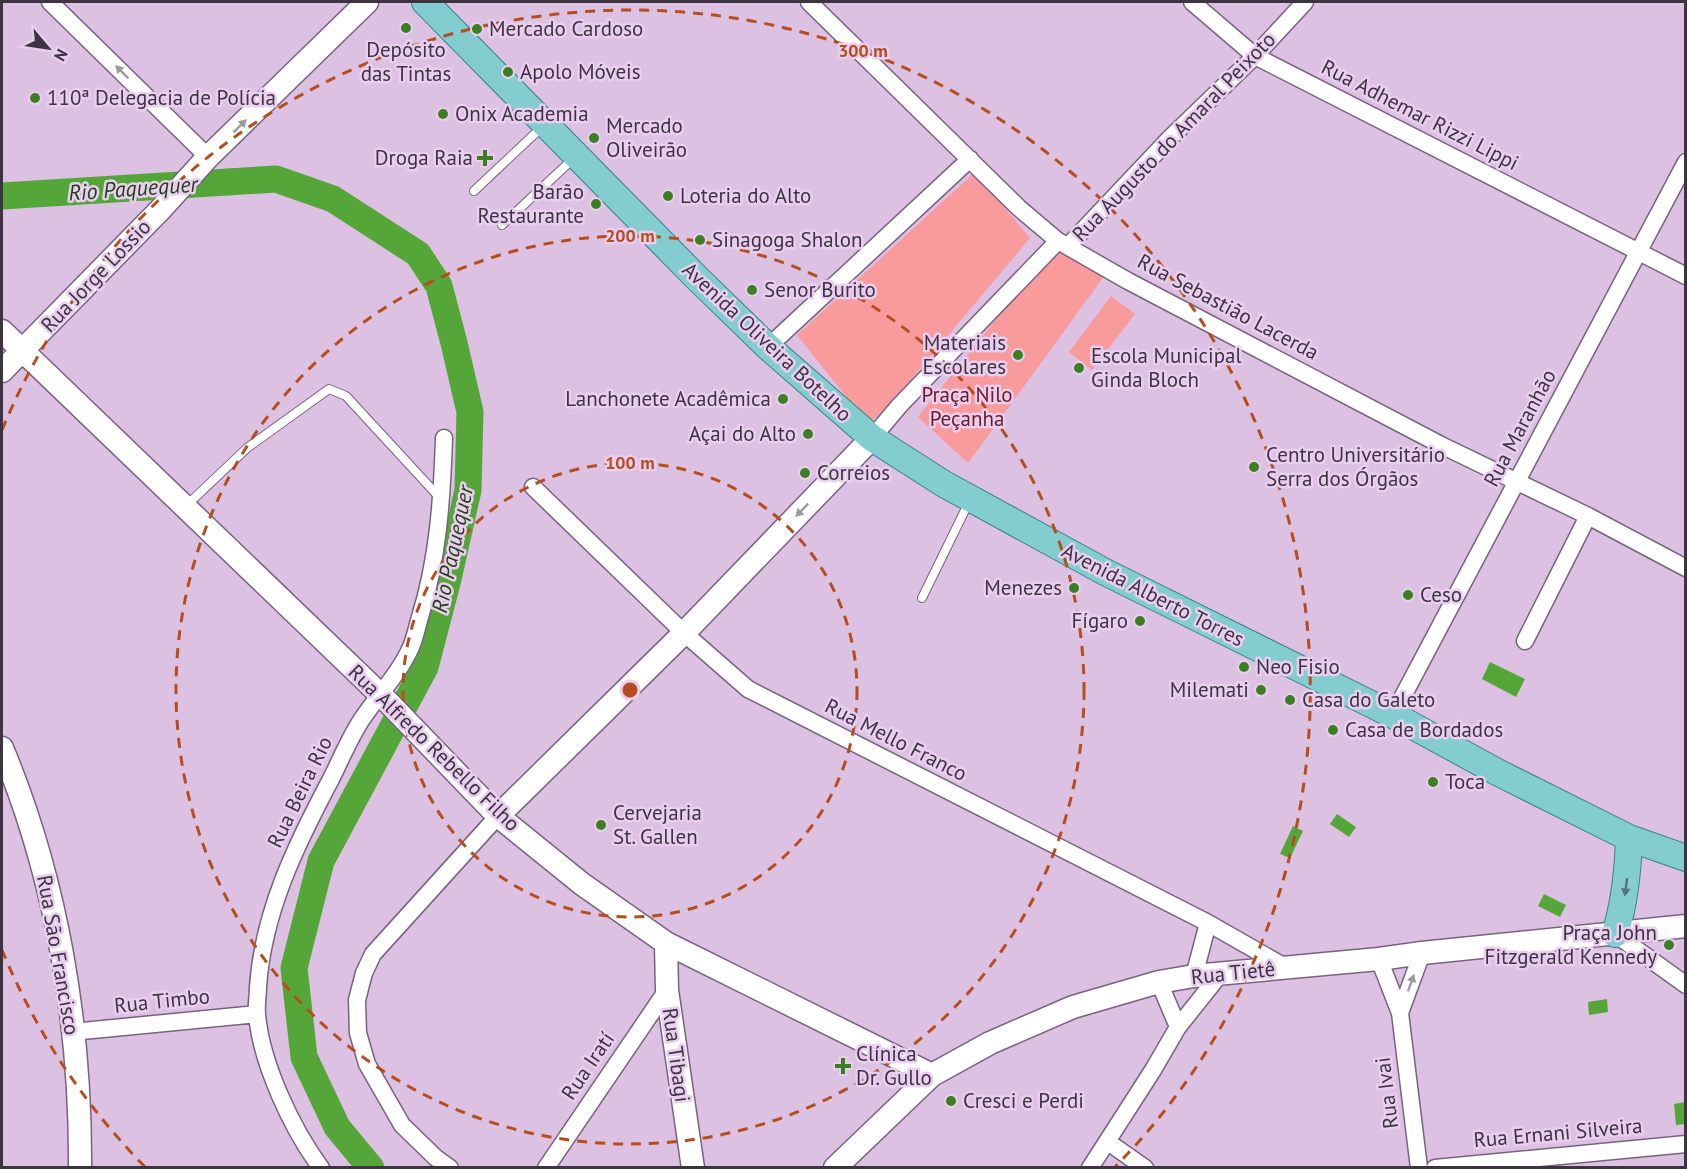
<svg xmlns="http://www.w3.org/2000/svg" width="1687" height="1169" viewBox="0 0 1687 1169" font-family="'PT Sans',sans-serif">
	<rect width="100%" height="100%" fill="#dcc1e3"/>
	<path fill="#f99a9c" d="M975,172L1030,238L888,407L868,424L797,335Z
		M1052,249L1105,275L968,463L918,417Z
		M1111,296L1135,314L1092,370L1069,352Z"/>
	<path fill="#54a638" d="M1490,662L1525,679L1516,697L1482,679Z
		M1337,814L1356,827L1349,837L1330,824Z
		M1293,826L1303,831L1290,858L1280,854Z
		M1544,894L1566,905L1560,917L1538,906Z
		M1607,999L1608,1012L1589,1015L1588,1002Z
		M1685,1102V1124L1676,1125L1674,1104Z"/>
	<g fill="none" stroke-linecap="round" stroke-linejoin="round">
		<path stroke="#54a638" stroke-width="27" d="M2,196L276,179L333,199L418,254L439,286L454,343L470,412L468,490L448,579L425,667L321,861L294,968L304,1057L337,1127L371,1168"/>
		<defs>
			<path id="lane" d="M474,191L542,127
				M502,225L574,158
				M187,505L247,448L329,389L346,396L440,498
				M922,598L969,502"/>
			<path id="street" d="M50,2L208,157
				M809,2L1019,208L1058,241L1128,281L1441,445L1588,516L1686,568
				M1192,2L1255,56L1686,276
				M1068,246L1170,138L1255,56L1305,2
				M768,347L970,159
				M872,438L900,405L1058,241
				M533,487L684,633L748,689L1208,923L1285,967
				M1525,641L1588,516
				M1393,715L1686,162
				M1615,934L1686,985
				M1379,959L1400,1013L1419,1168
				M1194,976L1208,923
				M1159,982L1178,1027
				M1400,1013L1422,953
				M72,1032L257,1014
				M1108,1142L1145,1168
				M321,1168C292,1129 261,1063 257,1014C256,1005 258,996 258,987C263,912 296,845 331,779C341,759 350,737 362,719C378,695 399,674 411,647C415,638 417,627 420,617C438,559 442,499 444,438
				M450,1168L436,1158L402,1125L367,1064L358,1033L357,1000L364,973L373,954L498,816
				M546,1168L667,990
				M1090,1168L1153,1070L1178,1027L1221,973
				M1435,1168L1686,1144"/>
			<path id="secondary" d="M2,331L388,702L498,816L582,884L666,943L932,1075
				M2,371L160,210L208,157L367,2
				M2,748C57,880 81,1025 80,1168
				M498,816L684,633L872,438
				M666,943L667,990L693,1168
				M835,1168L932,1075L990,1043L1073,1007L1159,982L1194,976L1379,959L1422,953L1686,926"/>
			<path id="primary" d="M425,2L697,278L768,347L872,438L944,484L1105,572L1393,715L1499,773L1629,838L1686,858
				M1615,934C1625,902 1628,872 1629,838"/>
		</defs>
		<use href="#lane" stroke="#796280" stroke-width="10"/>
		<use href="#street" stroke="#796280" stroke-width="19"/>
		<use href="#secondary" stroke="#796280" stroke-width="25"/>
		<use href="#primary" stroke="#368189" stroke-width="28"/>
		<use href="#lane" stroke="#fff" stroke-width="8"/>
		<use href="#street" stroke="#fff" stroke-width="16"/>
		<use href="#secondary" stroke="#fff" stroke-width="22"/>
		<use href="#primary" stroke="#83cdd0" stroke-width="26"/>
	</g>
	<defs><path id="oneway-solid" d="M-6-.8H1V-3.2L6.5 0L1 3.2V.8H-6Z" transform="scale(1.5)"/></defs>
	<g fill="#9e99a0">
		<use href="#oneway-solid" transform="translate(122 72) rotate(-135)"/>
		<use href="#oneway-solid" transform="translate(240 126) rotate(-45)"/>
		<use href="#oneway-solid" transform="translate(802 510) rotate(134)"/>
		<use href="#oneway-solid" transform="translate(1411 983) rotate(-70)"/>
	</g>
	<use fill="#5a717a" href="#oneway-solid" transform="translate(1626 887) rotate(97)"/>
	<g fill="none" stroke="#b54e1c" stroke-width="3" stroke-dasharray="10 8">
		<circle cx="630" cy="690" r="227"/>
		<circle cx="630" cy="690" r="454"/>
		<path d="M145 1167A680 680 0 0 1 2 950M2 430A680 680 0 1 1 1115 1167"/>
	</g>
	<g fill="#3b7f22" stroke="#e9cef0" stroke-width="2">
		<circle cx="406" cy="28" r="6"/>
		<circle cx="477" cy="29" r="6"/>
		<circle cx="508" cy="72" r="6"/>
		<circle cx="35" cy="98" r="6"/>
		<circle cx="443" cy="114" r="6"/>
		<circle cx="594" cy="138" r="6"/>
		<path d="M482 149h6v6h6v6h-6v6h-6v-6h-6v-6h6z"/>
		<circle cx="668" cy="196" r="6"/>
		<circle cx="596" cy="204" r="6"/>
		<circle cx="700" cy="240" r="6"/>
		<circle cx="752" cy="290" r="6"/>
		<circle cx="1018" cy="355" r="6"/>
		<circle cx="1079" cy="368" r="6"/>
		<circle cx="783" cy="399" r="6"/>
		<circle cx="808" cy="434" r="6"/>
		<circle cx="1254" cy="467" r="6"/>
		<circle cx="805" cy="473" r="6"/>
		<circle cx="1074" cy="588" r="6"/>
		<circle cx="1408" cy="595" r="6"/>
		<circle cx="1140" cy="621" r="6"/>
		<circle cx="1244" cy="667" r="6"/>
		<circle cx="1261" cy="690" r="6"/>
		<circle cx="1290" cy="700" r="6"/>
		<circle cx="1333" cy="730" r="6"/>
		<circle cx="1433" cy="782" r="6"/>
		<circle cx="601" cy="825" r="6"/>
		<circle cx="1669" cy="945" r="6"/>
		<path d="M840 1057h6v6h6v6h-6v6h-6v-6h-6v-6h6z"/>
		<circle cx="951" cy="1101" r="6"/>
	</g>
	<g text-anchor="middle" stroke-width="5" stroke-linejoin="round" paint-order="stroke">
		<g font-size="21" fill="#3e3341" stroke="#e9cef0" text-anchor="start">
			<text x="489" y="36">Mercado Cardoso</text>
			<text x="406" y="57" text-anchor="middle">Depósito<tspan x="406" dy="24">das Tintas</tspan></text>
			<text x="520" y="79">Apolo Móveis</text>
			<text x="47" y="105">110ª Delegacia de Polícia</text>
			<text x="455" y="121">Onix Academia</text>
			<text x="606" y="133">Mercado<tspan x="606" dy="24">Oliveirão</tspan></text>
			<text x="473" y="165" text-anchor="end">Droga Raia</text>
			<text x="584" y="199" text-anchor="end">Barão<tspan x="584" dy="24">Restaurante</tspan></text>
			<text x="680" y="203">Loteria do Alto</text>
			<text x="712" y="247">Sinagoga Shalon</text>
			<text x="764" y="297">Senor Burito</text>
			<text x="1006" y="350" text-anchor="end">Materiais<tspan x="1006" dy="24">Escolares</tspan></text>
			<text x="1091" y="363">Escola Municipal<tspan x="1091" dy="24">Ginda Bloch</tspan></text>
			<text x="771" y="406" text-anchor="end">Lanchonete Acadêmica</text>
			<text x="796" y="441" text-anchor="end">Açai do Alto</text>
			<text x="1266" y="462">Centro Universitário<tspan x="1266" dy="24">Serra dos Órgãos</tspan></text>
			<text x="817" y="480">Correios</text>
			<text x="1062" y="595" text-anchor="end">Menezes</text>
			<text x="1420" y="602">Ceso</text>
			<text x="1128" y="628" text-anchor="end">Fígaro</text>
			<text x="1256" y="674">Neo Fisio</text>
			<text x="1249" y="697" text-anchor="end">Milemati</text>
			<text x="1302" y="707">Casa do Galeto</text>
			<text x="1345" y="737">Casa de Bordados</text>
			<text x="1445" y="789">Toca</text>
			<text x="613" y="820">Cervejaria<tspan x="613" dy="24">St. Gallen</tspan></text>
			<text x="1657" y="940" text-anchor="end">Praça John<tspan x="1657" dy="24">Fitzgerald Kennedy</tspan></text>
			<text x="856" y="1061">Clínica<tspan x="856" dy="24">Dr. Gullo</tspan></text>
			<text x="963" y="1108">Cresci e Perdi</text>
		</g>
		<g font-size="21" fill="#3e3341" stroke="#e9cef0">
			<text transform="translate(1420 115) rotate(27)" y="7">Rua Adhemar Rizzi Lippi</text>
			<text transform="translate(1174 137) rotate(-46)" y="7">Rua Augusto do Amaral Peixoto</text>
			<text transform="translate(96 276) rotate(-46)" y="7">Rua Jorge Lossio</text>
			<text transform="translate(1228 307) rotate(28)" y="7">Rua Sebastião Lacerda</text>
			<text transform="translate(767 342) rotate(43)" y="7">Avenida Oliveira Botelho</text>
			<text transform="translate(1520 428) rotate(-62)" y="7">Rua Maranhão</text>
			<text transform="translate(1153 595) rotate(27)" y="7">Avenida Alberto Torres</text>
			<text transform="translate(896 740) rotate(27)" y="7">Rua Mello Franco</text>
			<text transform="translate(434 748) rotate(44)" y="7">Rua Alfredo Rebello Filho</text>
			<text transform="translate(300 792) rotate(-64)" y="7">Rua Beira Rio</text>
			<text transform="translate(58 955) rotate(80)" y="7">Rua São Francisco</text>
			<text transform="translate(1233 973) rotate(-6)" y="7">Rua Tietê</text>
			<text transform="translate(162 1001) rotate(-6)" y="7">Rua Timbo</text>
			<text transform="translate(676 1055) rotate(82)" y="7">Rua Tibagi</text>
			<text transform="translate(588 1066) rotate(-56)" y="7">Rua Iratí</text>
			<text transform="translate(1387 1093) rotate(-97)" y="7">Rua Ivai</text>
			<text transform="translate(1558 1133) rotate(-5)" y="7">Rua Ernani Silveira</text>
		</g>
		<g font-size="21" fill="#6e1a24" stroke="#e9cef0">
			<text x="967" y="402">Praça Nilo<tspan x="967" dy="24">Peçanha</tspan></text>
		</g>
		<g font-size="22" font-style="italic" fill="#214117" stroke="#e9cef0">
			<text transform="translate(133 188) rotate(-4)" y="8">Rio Paquequer</text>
			<text transform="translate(452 549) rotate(-78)" y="8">Rio Paquequer</text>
		</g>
	</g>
	<circle cx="630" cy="690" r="9" fill="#b54e1c" stroke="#e9cef0" stroke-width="3"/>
	<g font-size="18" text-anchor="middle" font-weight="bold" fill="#b54e1c" stroke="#e9cef0" stroke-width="5" stroke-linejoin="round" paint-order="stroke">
		<text x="863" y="57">300 m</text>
		<text x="630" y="242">200 m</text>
		<text x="630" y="469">100 m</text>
	</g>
	<rect width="1687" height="1169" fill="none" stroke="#3e3341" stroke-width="6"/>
	<g transform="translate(48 48) rotate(119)" stroke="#e9cef0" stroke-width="4.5" paint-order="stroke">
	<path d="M0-4.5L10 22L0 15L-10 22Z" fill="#3e3341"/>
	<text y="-9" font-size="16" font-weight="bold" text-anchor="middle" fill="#3e3341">N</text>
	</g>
</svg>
